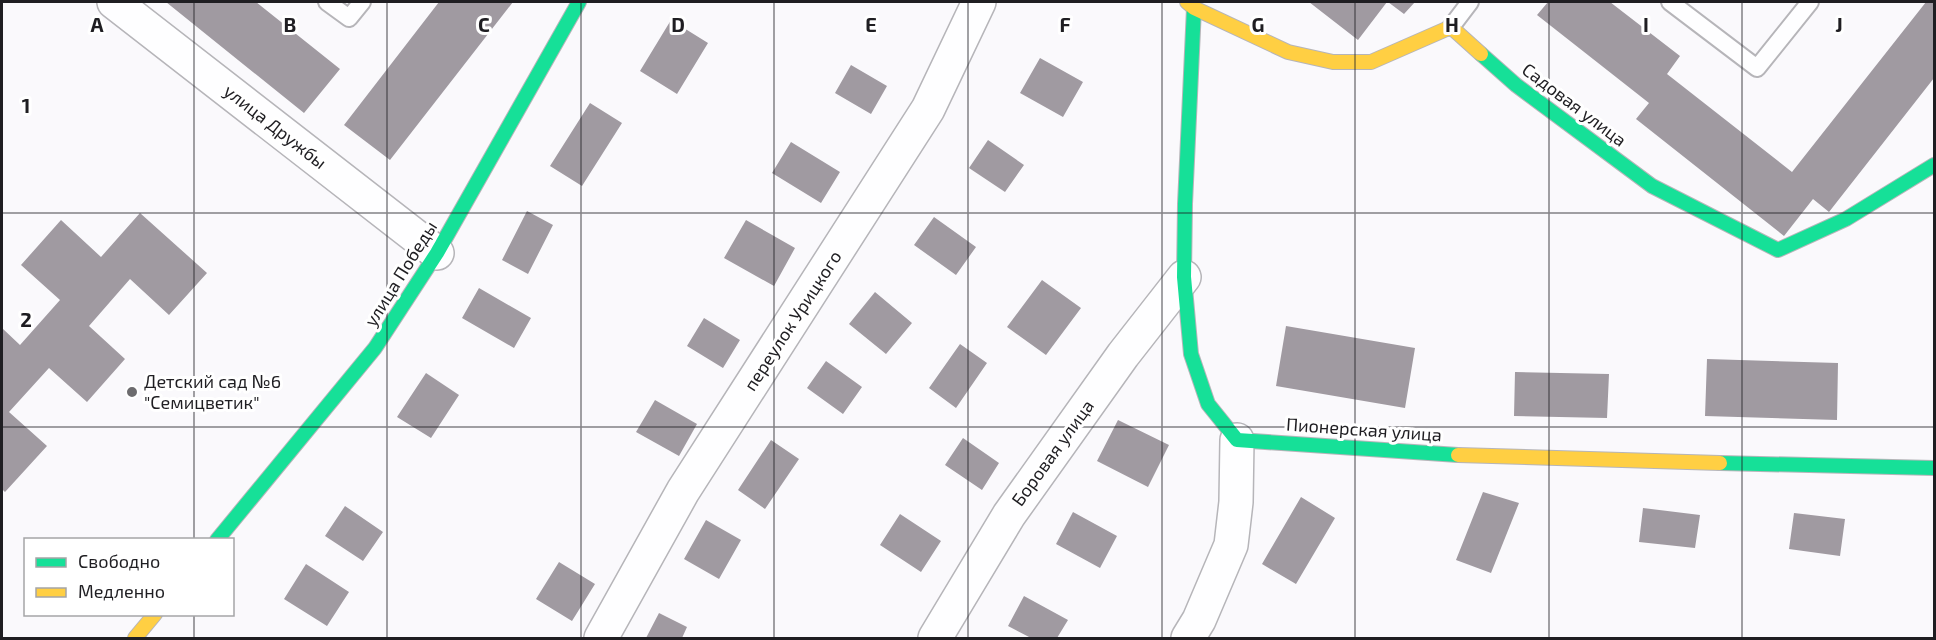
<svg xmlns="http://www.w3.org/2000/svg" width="1936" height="640" viewBox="0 0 1936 640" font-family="'Exo 2',sans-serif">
	<rect width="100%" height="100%" fill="#faf9fc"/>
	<path fill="#a09aa1" d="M166,2H256L340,69L304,113Z
		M439,2H513L390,160L344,125Z
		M1309,2H1387L1358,40Z
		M1388,2H1415L1404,14Z
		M1548,2H1610L1680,56L1667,74L1792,172L1926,2H1934V78L1829,212L1813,199L1784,236L1636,119L1649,103L1537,15Z
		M671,20L708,43L677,94L640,71Z
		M1040,58L1083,82L1063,117L1020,93Z
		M851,65L887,86L871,114L835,93Z
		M590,103L622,123L582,186L550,166Z
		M988,140L1024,165L1005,192L969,168Z
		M791,142L840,172L821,203L772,173Z
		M527,211L553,225L528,274L502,260Z
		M140,213L207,273L169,315L130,279L89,326L125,359L87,402L49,368L9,412L47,446L5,492L2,489V328L20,345L60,300L21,265L61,220L101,257Z
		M934,217L976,247L956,275L914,245Z
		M746,220L795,248L774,286L724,258Z
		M1042,280L1081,308L1046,355L1007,327Z
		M479,288L531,318L514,348L462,318Z
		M875,292L912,323L886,354L849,324Z
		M704,318L740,340L723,368L687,346Z
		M1286,326L1415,348L1405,408L1276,386Z
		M960,344L987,363L956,408L929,388Z
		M1707,359L1838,363L1837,420L1705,416Z
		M826,361L862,387L843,414L807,388Z
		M1515,372L1609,374L1607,418L1514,416Z
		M426,373L459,395L431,438L397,417Z
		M655,400L697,424L679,456L636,432Z
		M1118,420L1169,445L1148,487L1097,461Z
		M963,438L999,463L982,490L945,465Z
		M771,440L799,459L765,509L738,490Z
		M1483,492L1519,503L1491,573L1456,560Z
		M1301,497L1335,518L1296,584L1262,564Z
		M345,506L383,532L363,561L325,536Z
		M1643,508L1700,515L1695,548L1639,542Z
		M1073,512L1117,536L1100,568L1056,544Z
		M1794,513L1845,519L1840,556L1789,549Z
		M900,514L941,541L921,572L880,545Z
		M706,520L741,540L719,579L684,559Z
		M559,562L595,584L572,621L536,599Z
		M306,564L349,592L327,626L284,599Z
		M1024,596L1068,620L1057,638H1031L1008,626Z
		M659,613L687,627L682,638H646Z"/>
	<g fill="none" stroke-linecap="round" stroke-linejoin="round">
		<defs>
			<path id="lane" d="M327,2L349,18L362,2
				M1670,2L1757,68L1810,2
				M1451,27L1470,2"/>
			<path id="street" d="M114,2L437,253
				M601,638L683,491L928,109L979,2
				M935,638L1009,515L1123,355L1184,277
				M1188,638L1199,620L1231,545L1236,502L1237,440"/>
			<path id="fast" d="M1194,8L1185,204L1184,277L1191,354L1208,404L1237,440L1458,455
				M1481,54L1516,85L1652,186L1778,250L1846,219L1934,165
				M1720,463L1934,468
				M217,540L375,348L437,253L579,2"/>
			<path id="slow" d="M1187,2L1194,8L1288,52L1333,62H1371L1451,27L1481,54
				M1458,455L1720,463
				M135,638L155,614"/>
		</defs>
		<use href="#lane" stroke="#b6b5b9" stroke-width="20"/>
		<use href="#street" stroke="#b6b5b9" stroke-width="36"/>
		<use href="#fast" stroke="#b6b5b9" stroke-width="16"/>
		<use href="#slow" stroke="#b6b5b9" stroke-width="16"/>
		<use href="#lane" stroke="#fefeff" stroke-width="16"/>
		<use href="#street" stroke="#fefeff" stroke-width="33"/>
		<use href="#fast" stroke="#16e098" stroke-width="14"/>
		<use href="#slow" stroke="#ffcf43" stroke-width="14"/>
	</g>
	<path fill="none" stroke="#1f1e22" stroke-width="1.5" stroke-opacity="0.55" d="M194,2V540M387,2V638M581,2V638M774,2V638M968,2V638M1162,2V638M1355,2V638M1549,2V638M1742,2V638M2,213H1934M2,427H1934M194,614V638"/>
	<circle fill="#6c6b6e" stroke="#fff" stroke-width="2" cx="132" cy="392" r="6"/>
	<g text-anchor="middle" stroke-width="6" stroke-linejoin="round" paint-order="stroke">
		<g font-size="18" fill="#1f1e22" stroke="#fff">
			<text transform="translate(1574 105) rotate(37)" y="6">Садовая улица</text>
			<text transform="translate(275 127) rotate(38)" y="6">улица Дружбы</text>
			<text transform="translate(401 274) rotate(-58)" y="6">улица Победы</text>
			<text transform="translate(793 321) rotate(-57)" y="6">переулок Урицкого</text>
			<text transform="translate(1364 430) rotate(4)" y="6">Пионерская улица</text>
			<text transform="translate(1053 453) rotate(-54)" y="6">Боровая улица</text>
		</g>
		<g font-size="18" fill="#1f1e22" stroke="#fff" text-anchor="start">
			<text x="144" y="388">Детский сад №6<tspan x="144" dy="21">"Семицветик"</tspan></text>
		</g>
	</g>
	<g font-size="20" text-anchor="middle" font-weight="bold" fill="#1f1e22" stroke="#fff" stroke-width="6" stroke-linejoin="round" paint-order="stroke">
		<text x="97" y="32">A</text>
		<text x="290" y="32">B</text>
		<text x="484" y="32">C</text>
		<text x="678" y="32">D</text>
		<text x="871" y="32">E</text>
		<text x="1065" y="32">F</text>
		<text x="1258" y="32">G</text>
		<text x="1452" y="32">H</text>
		<text x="1646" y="32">I</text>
		<text x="1839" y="32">J</text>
		<text x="26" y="113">1</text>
		<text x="26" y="327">2</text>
	</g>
	<rect width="1936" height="640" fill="none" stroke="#1f1e22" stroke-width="6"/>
	<rect x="24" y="538" width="210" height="78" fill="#ffffff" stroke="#a5a5a7" stroke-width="1.5"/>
	<rect x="36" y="558" width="30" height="9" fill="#16e098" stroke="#a5a5a7" stroke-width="1.5"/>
	<text x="78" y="568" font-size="18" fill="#1f1e22">Свободно</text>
	<rect x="36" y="588" width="30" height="9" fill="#ffcf43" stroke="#a5a5a7" stroke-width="1.5"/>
	<text x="78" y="598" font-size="18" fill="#1f1e22">Медленно</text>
</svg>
